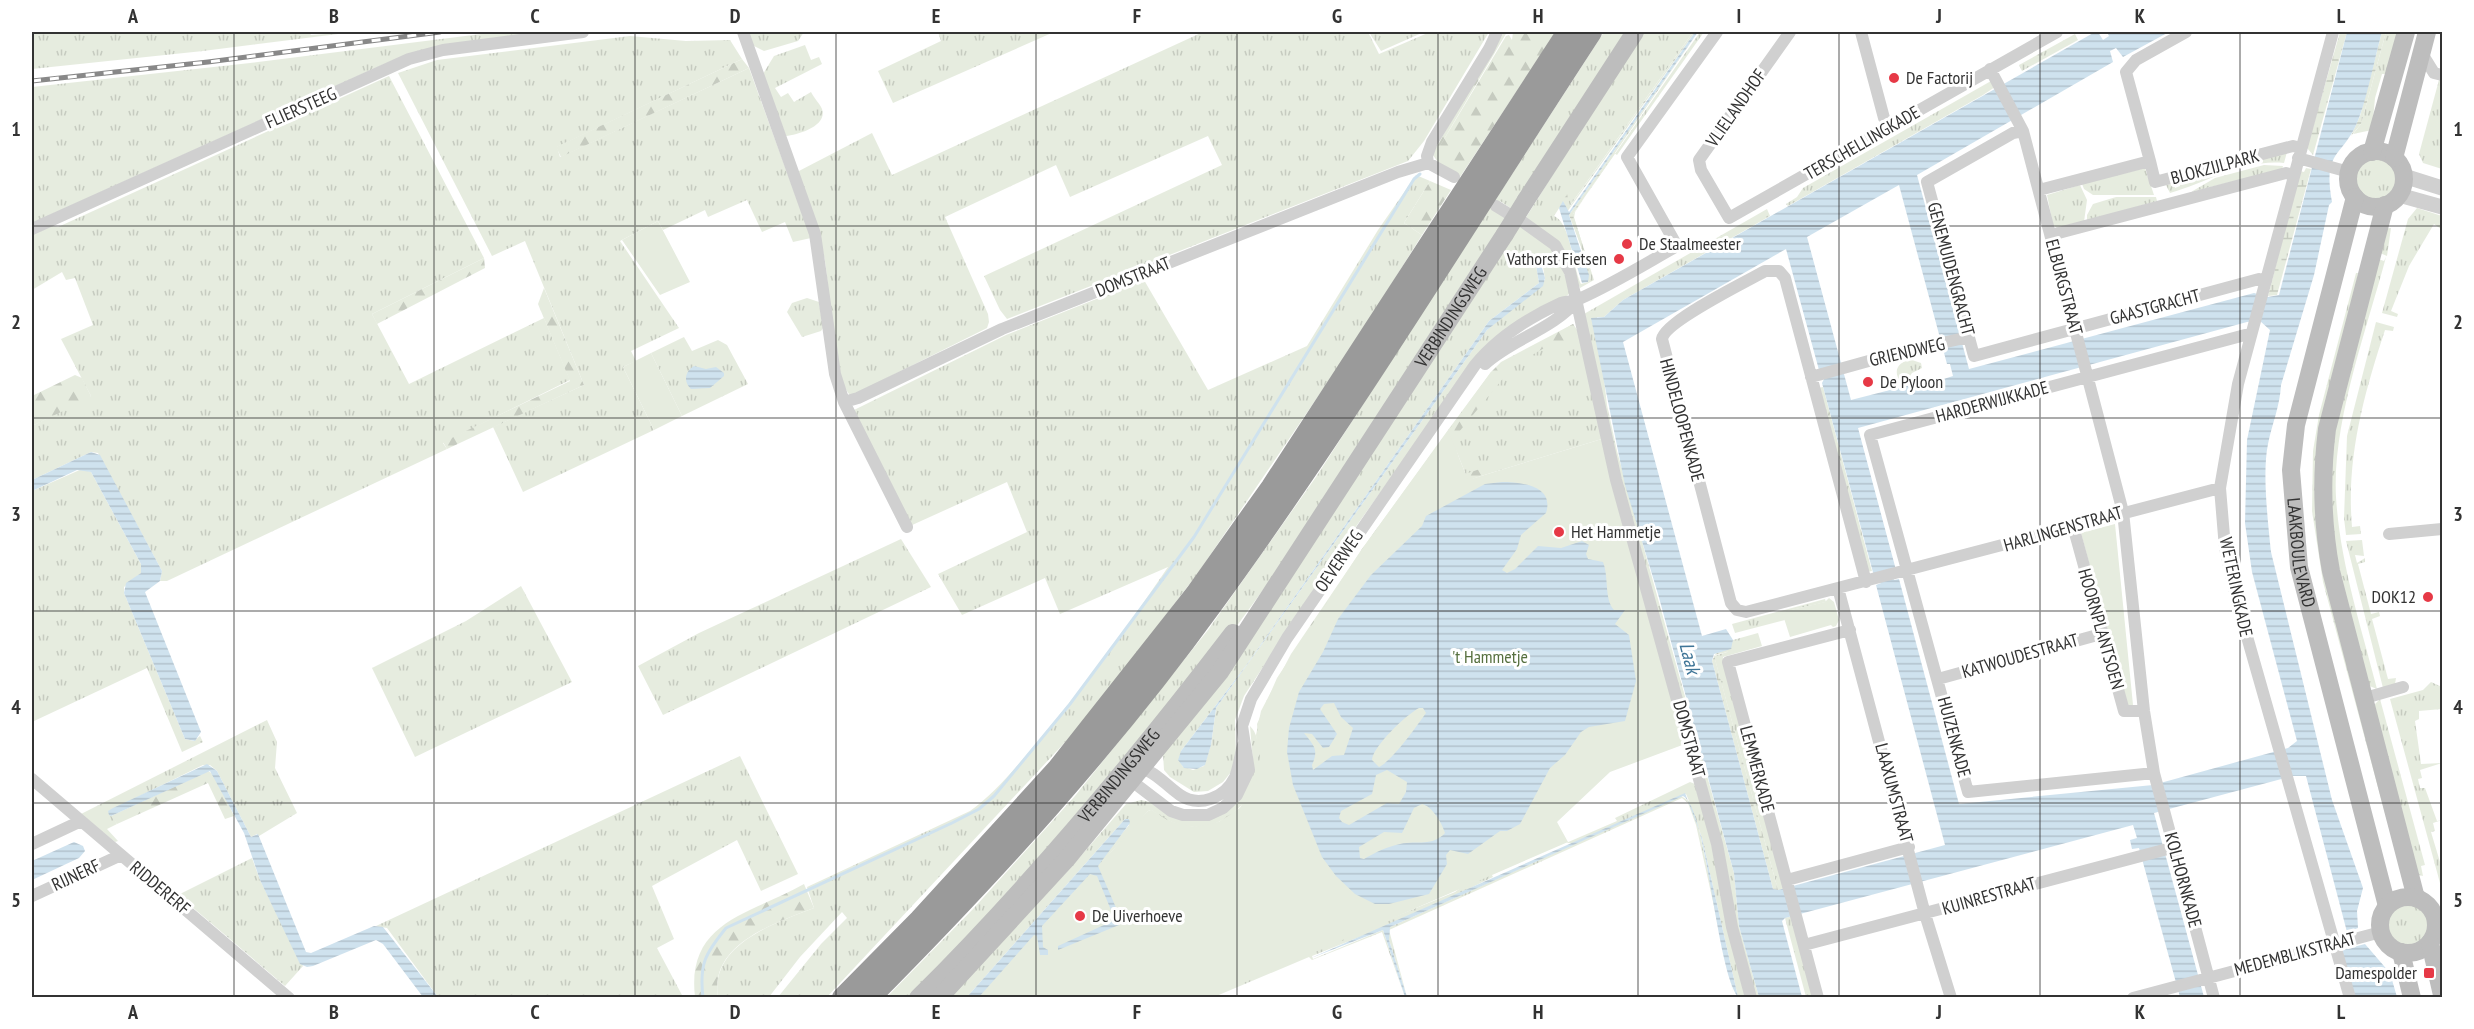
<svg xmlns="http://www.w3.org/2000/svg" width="2474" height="1029" viewBox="0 0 2474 1029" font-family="'PT Sans Narrow',sans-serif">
	<defs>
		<pattern id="grass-tufts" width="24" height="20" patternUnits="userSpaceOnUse" patternTransform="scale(1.5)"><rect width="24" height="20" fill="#e6ecdf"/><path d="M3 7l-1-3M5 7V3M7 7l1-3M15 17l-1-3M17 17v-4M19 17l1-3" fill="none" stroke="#c6cbc0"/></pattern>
		<pattern id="forest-firs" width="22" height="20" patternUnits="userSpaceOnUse" patternTransform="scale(1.5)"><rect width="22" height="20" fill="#e6ecdf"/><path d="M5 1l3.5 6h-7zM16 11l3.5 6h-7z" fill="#c6cbc0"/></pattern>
		<pattern id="wetland-marsh" width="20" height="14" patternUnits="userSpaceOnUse" patternTransform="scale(1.5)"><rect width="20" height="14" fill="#e6ecdf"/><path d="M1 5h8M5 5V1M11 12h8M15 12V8" fill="none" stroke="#c6cbc0"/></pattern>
		<pattern id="water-rules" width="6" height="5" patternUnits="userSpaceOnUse" patternTransform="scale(1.5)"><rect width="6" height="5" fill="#cfe2ee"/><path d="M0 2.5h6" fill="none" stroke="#b2c2cd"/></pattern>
	</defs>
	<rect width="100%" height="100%" fill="#fff"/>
	<path fill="url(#grass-tufts)" fill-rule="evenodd" d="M32,32H309L311,35L354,32L203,51L32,69Z
		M497,32H554L391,61L32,223V87L250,63Z
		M747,32H804L798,41L764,51L752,45Z
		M938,32H1054L893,103L878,71L941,41Z
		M1203,32H1368L1379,54L1430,32H1489L1424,141L1408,161L1007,319L1000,310L984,276L1222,165L1208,136L1070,197L1056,165L945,217L988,314L989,322L987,328L851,396C829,373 831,288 824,256C818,227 807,199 797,172L872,133L892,175Z
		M1369,32H1424L1381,51Z
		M1604,32H1628L1512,209L1500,201L1506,218C1395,390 1290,569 1158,726C1080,819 996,907 915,997L886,998L974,908L1075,796L1208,630L1316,477Z
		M1642,32H1693L1569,207L1567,196L1554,216C1571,223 1573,269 1581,284L1588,282L1591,277L1572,219L1573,214L1700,32H1704L1617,155L1614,153L1575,212L1574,218L1594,280L1580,288L1573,272L1525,219Z
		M2386,32H2403L2386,74H2382L2375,98L2372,130L2353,134L2361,124Z
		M2075,34L2078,40L2022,71L2019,65Z
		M630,36L686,41L730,40L742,59L557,147L560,157L749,68L811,238L793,242L785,222L762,232L747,200L708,217L705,210L663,230L658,221L620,241L679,328L631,351L636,361L623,367L654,430L523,492L493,427L584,385L525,241L492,256L398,73L437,60Z
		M805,45L811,60L819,57L822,64L775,88L781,97L788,93L794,102L811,92C814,98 820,104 822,109C828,126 798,135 786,136L763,74L774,56Z
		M389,76L484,258L372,314L409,384L544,318L570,380L443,443L447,449L167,581H160L162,571L98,453L91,452L32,480V426L91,396L61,339L93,325L75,278L66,280L62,272L32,290V235L52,226L58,227Z
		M2439,80H2442V169L2423,163L2419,154Z
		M1991,81L1995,87L1983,95L1788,206L1786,204L1797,197L1803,188Z
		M2287,152L2284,163C2244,159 2208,182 2170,193L2166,185L2174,183L2175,188L2180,186V182Z
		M2377,157L2392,164L2398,181L2391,195C2368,211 2343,186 2361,164Z
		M2264,165L2283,166L2282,169L2191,192L2215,178Z
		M2145,168L2154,195H2093L2084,189L2082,184Z
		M1416,175L1430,181L1404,223L1422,235L1359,336L1198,573L1083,723L827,997H778L821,944L847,918L842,912L800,957L769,997L718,998C709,944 775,923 814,908L807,887L970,811C996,792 1019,764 1040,739C1086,684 1128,626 1168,567L1060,614L1045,578L962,615L938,574L1027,532L1007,482L910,526L854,410L1006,335L1144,280L1208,390L1307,346L1378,230Z
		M2080,185L2087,200L2084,222L2057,228L2053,225L2047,195Z
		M2116,197H2156L2157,201L2087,221V215L2093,204Z
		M2417,208L2442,216L2441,229L2434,224L2409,266L2391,311L2398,314L2397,317L2382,313L2408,219Z
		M1767,209L1770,216L1623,300L1604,317H1597L1607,405L1617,451L1734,873L1739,926L1759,997H1755L1620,479L1584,314Z
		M1520,225C1555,247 1558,252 1570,291L1569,294L1473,363L1342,546L1244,696L1235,720L1236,756L1231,772L1223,782L1208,791L1194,792L1170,777L1164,770L1163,754ZM1537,257L1543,266L1545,280L1487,330L1216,708L1211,745L1204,766L1193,770L1182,766L1181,751L1245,667L1489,321L1539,283L1535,259Z
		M2391,228L2387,256L2380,253L2378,259L2384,261L2386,257C2367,329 2332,422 2336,497C2340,563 2361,626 2377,689L2367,685L2338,589L2327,449L2381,229Z
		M2356,273H2358L2319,495L2387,821L2323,582L2312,511L2313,451L2319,415Z
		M807,298L819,302L823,328L821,331L802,337L787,312L792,303Z
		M2376,322L2394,327L2393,331L2385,330C2364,394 2346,458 2352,527L2360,526L2361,534L2346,535L2344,518L2347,436Z
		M1573,324L1588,346L1605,438L1468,480L1448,430L1491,372Z
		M684,337L692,351L718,340L727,345L748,384L682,416L651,353Z
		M1912,360L1921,363L1922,368L1912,373L1906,382H1901C1892,371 1898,361 1912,360Z
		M1823,387L1872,571L1866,572L1818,388Z
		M82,469L91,472L141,564V573L124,587V593L185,739L194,741L200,736L203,742L182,752L147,668L32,722V491Z
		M901,539L931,587L663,715L638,666L699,633Z
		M2362,540L2364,556L2355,555L2357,563L2365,558V562L2358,564L2371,614L2379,612L2380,616L2372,619L2388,679L2396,678L2395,684L2383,688L2346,541Z
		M521,586L572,682L415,757L372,668L466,621Z
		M1825,599L1826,602L1783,612L1785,620L1735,633L1732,624Z
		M1758,633L1762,646L1723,657L1785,888L1778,890L1714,656L1727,652L1733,640Z
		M2431,682L2442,687V709L2419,711V719L2415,721L2421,764L2442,763L2420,770L2422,778L2418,779L2420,788H2425L2437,821L2442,820L2433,823L2435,831L2431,832L2440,862H2442V883H2440L2390,699L2423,690Z
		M2380,699L2425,865L2421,866L2423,876L2414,874L2374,705Z
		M267,720L277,742L275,768L297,813L259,836L257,834L251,837L217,771L210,765H203L109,811L117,824L107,829L118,841L115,842L81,814Z
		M1250,726C1257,733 1258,742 1259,752C1264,790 1233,827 1194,827C1177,826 1164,819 1151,810L1148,811C1113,850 1079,889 1042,926L1088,875L1098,868V862L1129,825L1125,819L967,997L944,998L1066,873L1126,804L1141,800L1215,816L1253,762Z
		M740,756L798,874L761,891L737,840L652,886L674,939L657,948L683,997H438L387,928L376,926Z
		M1690,782L1698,785L1746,997H1738L1702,838L1691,806L1700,833L1734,997L1696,825L1688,803L1682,798L1389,930L1407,997L1389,940L1388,930L1390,927L1681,796L1689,801L1686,794L1573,843H1566L1617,821L1615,818Z
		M252,858L260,880L303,966L285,986L178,895Z
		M1488,867L1493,877L1419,913L1312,956L1313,959L1383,930L1405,997L1382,932L1312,960L1309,957L1214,997L1197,998L1455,892Z
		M2387 925a22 22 0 1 1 44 0a22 22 0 1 1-44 0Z
		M1793,916L1814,997H1806L1785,918Z"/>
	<path fill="url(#forest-firs)" d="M1504,32H1507L1437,151L1506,36L1509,35L1512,40L1513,32H1556L1460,177L1438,162L1432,154Z
		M742,59L749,68L561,157L556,147Z
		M1430,181L1451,190L1422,235L1404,223Z
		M484,258L485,268L377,324L372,314Z
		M544,288L584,385L447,449L443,442L570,381L538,304Z
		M1573,324L1578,332L1576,339L1560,349L1555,342L1514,365L1454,438L1462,475L1504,461L1505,465L1454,487L1266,791L1118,928L1100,867L1132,826L1148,811L1151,810L1176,824L1194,827L1219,822L1240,808L1250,795L1259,769L1256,735L1261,711L1291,654L1362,549L1491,372L1501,362Z
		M75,375L82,378L91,396L88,399L32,426V396Z
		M208,771L215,775L234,816L225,819L208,783L117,824L111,816Z
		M804,884L814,908C775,923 709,944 718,997H695C686,920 752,914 804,884Z"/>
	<path fill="url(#wetland-marsh)" d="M1693,32H1695L1567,212L1563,201L1567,194L1570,206Z
		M1698,32L1573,214L1590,269L1591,278L1588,282L1583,252L1569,215Z
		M2340,32H2347L2313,155L2307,148Z
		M2382,32H2386L2361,124L2351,136L2360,116Z
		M2306,168L2311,169L2277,295L2268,296L2300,171L2304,172Z
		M1732,648C1728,653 1721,653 1715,655V659L1778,890L1773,889L1712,661L1716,653Z"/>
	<path fill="#e6ecdf" d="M658,221L690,282L660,295L622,240Z
		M651,353L682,416L654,430L623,367Z
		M1448,430L1468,480L1605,438L1685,744L1610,772L1557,822L1568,842L1211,997L972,998L1151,810L1169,821L1194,827L1219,822L1240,808L1256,781L1260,756L1257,724L1277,678L1362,549Z
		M2115,524L2133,705L2128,706L2081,533Z
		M1829,598L1834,602L1839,620L1836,626L1833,627L1831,625L1790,637L1782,612L1825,602Z"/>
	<path fill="url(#water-rules)" fill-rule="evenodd" d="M1695,32H1698L1569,215L1589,275L1588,282L1582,283L1559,208L1563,201L1569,212Z
		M2095,32H2098L2103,40L2109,36L2107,32H2169L2123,57L2116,48L2110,51L2113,62L1917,175L1969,369L2254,293L2268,297L2279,295L2347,32H2382C2374,60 2369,90 2359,118C2344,158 2322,148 2332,202L2329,205L2314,275L2281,385C2280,406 2272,424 2268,444C2262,473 2268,522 2271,552L2332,800L2363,888L2357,911L2358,928L2347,932L2306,776H2293L2154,813L2204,997H2180L2139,848L2132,849L2130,840L2137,838L2133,825L1785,918L1782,921L1802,997H1759L1739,926L1734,873L1658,594L1625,485L1591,318L1604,317L1623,300ZM1899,185L1947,364H1950L1953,376L1931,383L1929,380L1851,400L1807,237ZM1786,249L1819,370L1825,377L1822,383L1874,576L1879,575L1881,583L1876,585L1945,845L1778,890L1773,889L1712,661L1714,654L1731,649L1733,640L1726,629L1702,636L1623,342ZM2260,321L2270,330L2247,440L2245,523L2252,572L2297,741L2288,748L2153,785L1959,804L1899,579L1894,580L1892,572L1896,570L1858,428L2247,322Z
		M1539,257L1545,278L1543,286L1487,330L1216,708L1211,745L1205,765L1197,769L1184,768L1178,760L1181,751L1245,667L1489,321L1539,283L1535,259Z
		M694,366L706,369L716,367L724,373V376L710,388L691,389C683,382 685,371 694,366Z
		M91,452L100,455L162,571L160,581L145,592L201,732L195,741L185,739L124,593L126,583L141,573V564L91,472L77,470L32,491V480Z
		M1502,482C1520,482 1555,485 1546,513L1521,535L1517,549L1502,570L1507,573L1515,569L1538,546L1561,548L1582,541L1589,545L1586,554L1588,559L1603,562C1609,577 1604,599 1614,610H1625L1615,624L1629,635L1636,681L1625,721L1589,727L1581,732L1565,755L1550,768L1520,824L1507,831H1500L1468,854L1450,850L1446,855L1447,864L1429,894L1389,904H1375L1355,894L1336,876L1322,857L1293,785L1287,752L1289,728L1299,692L1323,652L1338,619L1371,575L1422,526L1426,516L1485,484ZM1334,703L1341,717L1353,728L1344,755L1332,756L1313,770L1312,765C1319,749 1314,746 1304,733L1312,734L1323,748L1329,747L1337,734L1320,709L1324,704ZM1419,708H1423L1426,713C1417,726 1391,762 1379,767L1372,760C1373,746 1406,715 1419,708ZM1387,770L1407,782L1406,792L1399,804L1387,803L1349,825L1342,822L1339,818L1341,811L1372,794L1376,775ZM1422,804C1432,806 1442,823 1445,833C1432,847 1418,840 1400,844C1386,847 1376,852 1364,859L1360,858L1359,847L1384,832L1402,833L1414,808Z
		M207,764L217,771L251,837L258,834L306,952L311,953L374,926L383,927L438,997H423L383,944L376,940L313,966L307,967L300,964L260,880L244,833L210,771L111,816L109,815L108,811L113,808Z
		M1685,793L1702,838L1738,997C1716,969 1707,807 1683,796L1390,927L1389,940L1407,997H1405L1383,930L1311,958Z
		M1125,819H1129L1130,823L1098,866L1120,917L1119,925L1058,950V946L1115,920L1097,876L1090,874L1042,926L1043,947L1048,950V955H1040L1037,936L1034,935L979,997H967Z
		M74,842L83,846L85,851L79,858L32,880V861Z
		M2365,944L2390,973L2397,997H2354L2342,950Z"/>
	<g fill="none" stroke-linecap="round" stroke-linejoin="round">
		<path stroke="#cfe2ee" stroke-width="3" d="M703,998C699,964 705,954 726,928L952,823L979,809L994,796L1070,704L1194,537L1414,179L1420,174"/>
		<path stroke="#d0d0d0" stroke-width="12" d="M743,32L815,234L835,374L844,402L907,527
			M1790,32L1699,160L1701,170L1729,218L2057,32
			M1861,32L1884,118L1890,127
			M2333,32L2238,384L2220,488L2225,548L2238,605L2350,998
			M2421,52L2434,73L2442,75
			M1990,69L2023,131L2123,512L2144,711L2154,773L2214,998
			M2023,131L2013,133L1927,182L1974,356L2259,279L2266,281
			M2298,158L2349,172
			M2150,161L2126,72L2136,60L2186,32
			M1428,163L1427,156L1432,142L1489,49L1497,32
			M2039,190L2150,161L2155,182L2293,146L2301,148
			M1496,206L1509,214
			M1523,222L1555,245L1570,272L1616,480L1717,844L1732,927L1751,998
			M32,229L409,59L443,50L583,32
			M2051,235L2286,173L2294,175
			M1485,364C1512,339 1554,329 1577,300
			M1811,377L1901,352L1969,337
			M844,402L858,398L1002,329L1398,172L1428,163L1454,177
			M2073,526L2124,711H2144
			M2389,534L2442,529
			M1866,582L1785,278L1779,271H1765C1746,282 1665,321 1662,339L1731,603L1737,610L1746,612L2220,488
			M1838,588L1925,914L1951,998
			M1938,679L2101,634
			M2365,698L2403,687
			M1243,745C1240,756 1239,767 1235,777C1225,798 1199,808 1180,795C1160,781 1154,767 1128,767L1133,782L1171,811L1183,815H1208L1223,808L1237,795L1249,770L1242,726L1251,699L1287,638L1475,365C1497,338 1530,317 1561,303C1567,301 1574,302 1579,299C1613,284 1645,264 1677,246L1627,157L1717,32
			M2154,773L1968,792L1870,435L2245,335L2250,336
			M32,779L289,998
			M32,844L81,821
			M1787,880L1909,847
			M32,896L121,855
			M2435,917L2442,914
			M1804,945L2175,847
			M1818,998L1728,662L1850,630
			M2133,998L2381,932"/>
		<path stroke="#d0d0d0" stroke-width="15" d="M2404,176L2442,188
			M2399,195L2442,207"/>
		<g stroke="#bdbdbd" stroke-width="18">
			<circle cx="2376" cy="179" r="28"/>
			<path d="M2372,152L2406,32"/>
			<path d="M2394,158L2427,32"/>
			<path id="s1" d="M2355,197L2296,425L2291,470L2299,567L2387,906"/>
			<path d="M1526,200L1635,32"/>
			<path d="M2385,205L2327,429C2321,477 2322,523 2331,571L2416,898"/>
			<circle cx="2408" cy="925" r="28"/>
			<path d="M2430,943L2442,995"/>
			<path d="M2401,952L2412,998"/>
			<path id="s2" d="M918,998C1033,884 1135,761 1233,633"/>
			<path id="s3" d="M939,998L1066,860L1220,672L1505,234"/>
		</g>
		<path stroke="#9a9a9a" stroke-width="22" d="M843,998L920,920L1057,770L1196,594L1272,487L1568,32
			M869,998C992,874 1110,745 1212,604C1347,419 1466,223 1591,32"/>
		<defs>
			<path id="rail" d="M32,81L208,62L440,32"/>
		</defs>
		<use href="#rail" stroke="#888" stroke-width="5"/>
		<use href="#rail" stroke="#fff" stroke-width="3" stroke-dasharray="9" stroke-linecap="butt"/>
		<path stroke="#bdbdbd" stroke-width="18" d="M1505,234L1526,200"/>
	</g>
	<path fill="none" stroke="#333" stroke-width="1.5" stroke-opacity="0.55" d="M234,32V998M434,32V998M635,32V998M836,32V998M1036,32V998M1237,32V998M1438,32V998M1638,32V998M1839,32V998M2040,32V998M2240,32V998M32,226H2442M32,418H2442M32,611H2442M32,803H2442"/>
	<g fill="#e63946" stroke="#fff" stroke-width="2">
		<circle cx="1894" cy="78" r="6"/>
		<circle cx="1627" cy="244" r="6"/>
		<circle cx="1619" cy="259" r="6"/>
		<circle cx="1868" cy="382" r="6"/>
		<circle cx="1559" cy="532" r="6"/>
		<circle cx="2428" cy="597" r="6"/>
		<circle cx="1080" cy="916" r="6"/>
		<rect x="2423" y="967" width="12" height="12" rx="3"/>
	</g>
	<g text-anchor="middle" stroke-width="6" stroke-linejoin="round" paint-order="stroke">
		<g font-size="18" fill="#333" stroke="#fff" text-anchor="start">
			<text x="1906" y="84">De Factorij</text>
			<text x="1639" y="250">De Staalmeester</text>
			<text x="1607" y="265" text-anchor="end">Vathorst Fietsen</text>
			<text x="1880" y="388">De Pyloon</text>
			<text x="1571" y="538">Het Hammetje</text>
			<text x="2416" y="603" text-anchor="end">DOK12</text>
			<text x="1092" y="922">De Uiverhoeve</text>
			<text x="2417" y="979" text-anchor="end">Damespolder</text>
		</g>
		<g font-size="18" fill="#333" stroke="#fff">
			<text transform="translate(301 108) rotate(-24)" y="6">FLIERSTEEG</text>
			<text transform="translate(1736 108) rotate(-55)" y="6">VLIELANDHOF</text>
			<text transform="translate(1862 143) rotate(-30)" y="6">TERSCHELLINGKADE</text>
			<text transform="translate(2215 167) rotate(-15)" y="6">BLOKZIJLPARK</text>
			<text transform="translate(1951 269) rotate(75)" y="6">GENEMUIDENGRACHT</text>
			<text transform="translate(1133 277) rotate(-22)" y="6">DOMSTRAAT</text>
			<text transform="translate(2064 287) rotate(75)" y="6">ELBURGSTRAAT</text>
			<text transform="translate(2155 307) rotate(-15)" y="6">GAASTGRACHT</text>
			<text dy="6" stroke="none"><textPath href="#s3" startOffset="854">VERBINDINGSWEG</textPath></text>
			<text transform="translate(1907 352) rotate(-13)" y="6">GRIENDWEG</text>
			<text transform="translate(1992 402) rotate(-15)" y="6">HARDERWIJKKADE</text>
			<text transform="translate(1682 420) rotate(75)" y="6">HINDELOOPENKADE</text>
			<text transform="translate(2063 529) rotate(-16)" y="6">HARLINGENSTRAAT</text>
			<text dy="6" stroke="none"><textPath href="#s1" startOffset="364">LAAKBOULEVARD</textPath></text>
			<text transform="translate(1339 561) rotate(-56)" y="6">OEVERWEG</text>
			<text transform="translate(2236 587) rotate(78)" y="6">WETERINGKADE</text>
			<text transform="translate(2101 629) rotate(74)" y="6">HOORNPLANTSOEN</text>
			<text transform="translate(2020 656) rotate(-16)" y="6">KATWOUDESTRAAT</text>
			<text transform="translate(1954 737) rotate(75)" y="6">HUIZENKADE</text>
			<text transform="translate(1689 739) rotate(75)" y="6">DOMSTRAAT</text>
			<text transform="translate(1757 769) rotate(75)" y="6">LEMMERKADE</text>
			<text dy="6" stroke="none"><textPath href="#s2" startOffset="300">VERBINDINGSWEG</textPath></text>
			<text transform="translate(1894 793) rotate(75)" y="6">LAAXUMSTRAAT</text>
			<text transform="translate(76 875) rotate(-25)" y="6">RIJNERF</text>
			<text transform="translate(2183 880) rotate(75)" y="6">KOLHORNKADE</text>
			<text transform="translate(160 888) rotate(40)" y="6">RIDDERERF</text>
			<text transform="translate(1989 896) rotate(-16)" y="6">KUINRESTRAAT</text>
			<text transform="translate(2295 954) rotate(-15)" y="6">MEDEMBLIKSTRAAT</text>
		</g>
		<g font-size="18" fill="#56703f" stroke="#fff">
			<text x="1490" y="663">'t Hammetje</text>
		</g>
		<g font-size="20" font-style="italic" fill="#3f7597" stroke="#fff">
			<text transform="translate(1690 658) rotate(75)" y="7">Laak</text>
		</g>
	</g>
	<rect width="2474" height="1029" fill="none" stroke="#ffffff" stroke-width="66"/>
	<rect x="33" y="33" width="2408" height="963" fill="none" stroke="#333" stroke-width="2"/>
	<g font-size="20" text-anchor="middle" font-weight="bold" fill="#333">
		<text x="133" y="23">A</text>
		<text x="334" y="23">B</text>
		<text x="535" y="23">C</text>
		<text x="735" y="23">D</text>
		<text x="936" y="23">E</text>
		<text x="1137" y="23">F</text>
		<text x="1337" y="23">G</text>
		<text x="1538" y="23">H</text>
		<text x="1739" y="23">I</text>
		<text x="1939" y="23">J</text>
		<text x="2140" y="23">K</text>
		<text x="2341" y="23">L</text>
		<text x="16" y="136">1</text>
		<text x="2458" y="136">1</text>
		<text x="16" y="329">2</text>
		<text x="2458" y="329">2</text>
		<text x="16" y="521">3</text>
		<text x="2458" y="521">3</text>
		<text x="16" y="714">4</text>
		<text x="2458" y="714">4</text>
		<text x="16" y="907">5</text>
		<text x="2458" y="907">5</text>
		<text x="133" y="1019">A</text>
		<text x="334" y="1019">B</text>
		<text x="535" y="1019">C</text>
		<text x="735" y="1019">D</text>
		<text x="936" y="1019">E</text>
		<text x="1137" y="1019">F</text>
		<text x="1337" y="1019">G</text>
		<text x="1538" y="1019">H</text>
		<text x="1739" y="1019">I</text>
		<text x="1939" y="1019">J</text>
		<text x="2140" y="1019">K</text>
		<text x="2341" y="1019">L</text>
	</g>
</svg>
